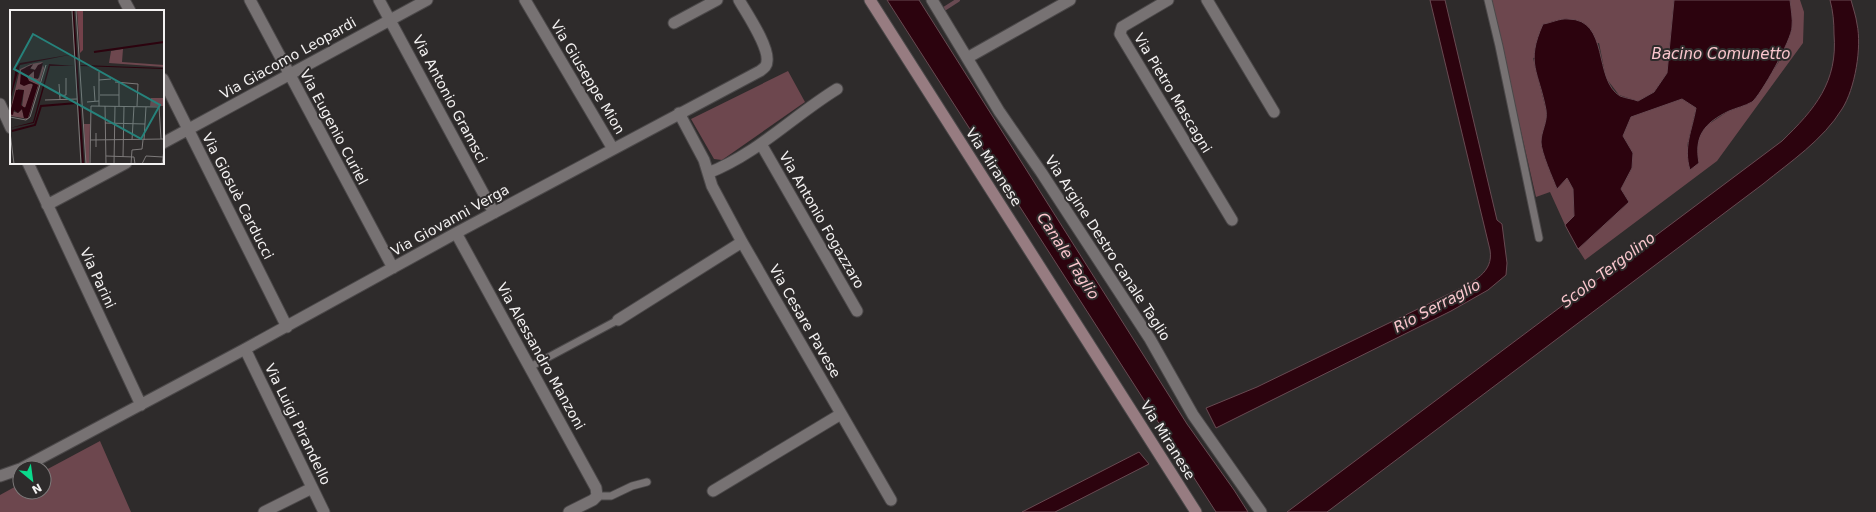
<svg xmlns="http://www.w3.org/2000/svg" width="1876" height="512" viewBox="0 0 1876 512" font-family="'DejaVu Sans',sans-serif">
	<rect width="100%" height="100%" fill="#2e2b2b"/>
	<path fill="#6d474e" d="M1491,0H1674L1667,73L1654,92L1638,101L1619,95L1606,78L1599,43L1533,58L1546,110L1547,123L1541,143L1557,189L1567,178L1573,189L1574,217L1565,225L1550,192L1536,197Z
		M1790,0H1800L1804,12L1803,43L1717,161L1585,260L1578,249L1629,202L1621,189L1632,168L1633,153L1623,136L1631,116L1682,99L1696,108L1687,146L1697,153L1698,138L1706,126L1727,112L1753,101L1780,60L1792,29Z
		M788,71L805,102L722,160L714,159L691,119Z
		M100,441L131,512H0V495L20,484V492H44V471Z"/>
	<path fill="#2c030e" stroke="#684a52" d="M887,0H919L1187,424L1234,490L1248,512H1216Z
		M1430,0H1445L1497,220L1502,224L1507,263L1506,275L1488,290L1451,311L1216,428L1206,408L1257,387L1455,291C1472,282 1494,273 1490,250Z
		M1674,0H1790C1791,9 1793,19 1792,27C1792,39 1761,95 1752,102C1745,106 1736,108 1729,111C1704,123 1694,136 1699,163L1690,170C1683,147 1692,131 1696,108L1682,99L1631,117L1623,136L1633,153L1632,168L1621,189L1629,202L1578,249L1565,225L1574,216L1573,189L1567,178L1557,189C1553,179 1541,152 1541,142C1541,131 1548,122 1546,110C1539,71 1525,64 1543,24C1551,23 1560,18 1568,19C1610,19 1593,80 1620,96C1625,98 1633,99 1638,101L1654,92L1667,73Z
		M1830,0H1851C1853,8 1856,16 1857,24C1862,47 1855,89 1842,109C1823,140 1790,162 1763,184L1327,512H1287L1782,141C1815,109 1838,82 1834,34C1834,22 1833,11 1830,0Z
		M1139,452L1149,464L1055,512H1022Z"/>
	<g fill="none" stroke-linecap="round" stroke-linejoin="round">
		<path stroke="#684a52" stroke-width="4" d="M944,9L958,0"/>
		<defs>
			<path id="service" d="M1488,0L1499,46L1539,238
				M530,367L618,320
				M597,496H611L632,486L647,482"/>
			<path id="minor" d="M124,0L130,11
				M250,0L393,268
				M379,0L494,213
				M525,0L613,149
				M932,0L999,111L1041,172L1150,339L1193,415L1261,512
				M1168,0L1122,27L1120,34L1232,220
				M1207,0L1274,112
				M674,23L717,0
				M967,58L1070,0
				M163,79L287,327
				M0,104L11,128
				M679,113L704,160L712,186L742,242L891,500
				M163,143L427,0
				M761,144L857,311
				M28,163L141,405
				M708,173C757,154 793,116 837,89
				M47,205L126,163
				M456,233L596,488L597,496L593,500L569,512
				M618,320L742,242
				M245,349L324,512
				M22,468L245,349L456,233L760,71C764,68 767,66 767,61C769,46 747,14 739,0
				M0,476L20,469
				M713,491L841,414
				M264,512L312,488"/>
			<path id="secondary" d="M870,0L1196,512"/>
		</defs>
		<use href="#service" stroke="#4b4849" stroke-width="9"/>
		<use href="#minor" stroke="#4b4849" stroke-width="13"/>
		<use href="#secondary" stroke="#4b4849" stroke-width="13"/>
		<use href="#service" stroke="#777273" stroke-width="7"/>
		<use href="#minor" stroke="#777273" stroke-width="11"/>
		<use href="#secondary" stroke="#977c81" stroke-width="11"/>
	</g>
	<g text-anchor="middle" stroke-width="4" stroke-linejoin="round" paint-order="stroke">
		<g font-size="14" fill="#f3f1f1" stroke="#2e2b2b">
			<text transform="translate(288 58) rotate(-29)" y="5">Via Giacomo Leopardi</text>
			<text transform="translate(588 77) rotate(59)" y="5">Via Giuseppe Mion</text>
			<text transform="translate(1173 93) rotate(59)" y="5">Via Pietro Mascagni</text>
			<text transform="translate(450 99) rotate(62)" y="5">Via Antonio Gramsci</text>
			<text transform="translate(334 127) rotate(62)" y="5">Via Eugenio Curiel</text>
			<text transform="translate(994 167) rotate(57)" y="5">Via Miranese</text>
			<text transform="translate(238 196) rotate(63)" y="5">Via Giosuè Carducci</text>
			<text transform="translate(450 220) rotate(-29)" y="5">Via Giovanni Verga</text>
			<text transform="translate(822 220) rotate(60)" y="5">Via Antonio Fogazzaro</text>
			<text transform="translate(1108 248) rotate(57)" y="5">Via Argine Destro canale Taglio</text>
			<text transform="translate(98 278) rotate(65)" y="5">Via Parini</text>
			<text transform="translate(805 321) rotate(60)" y="5">Via Cesare Pavese</text>
			<text transform="translate(541 356) rotate(61)" y="5">Via Alessandro Manzoni</text>
			<text transform="translate(298 424) rotate(64)" y="5">Via Luigi Pirandello</text>
			<text transform="translate(1168 440) rotate(58)" y="5">Via Miranese</text>
		</g>
		<g font-size="15" font-style="italic" fill="#fbc7ce" stroke="#2e2b2b">
			<text x="1721" y="59">Bacino Comunetto</text>
			<text transform="translate(1068 256) rotate(57)" y="5">Canale Taglio</text>
			<text transform="translate(1608 270) rotate(-37)" y="5">Scolo Tergolino</text>
			<text transform="translate(1437 306) rotate(-28)" y="5">Rio Serraglio</text>
		</g>
	</g>
	<g transform="translate(10 10)">
		<rect width="154" height="154" fill="#2e2b2b"/>
		<path d="M113,39L112,52L154,55V57L99,53L101,41ZM33,52L25,60L20,58L23,55L16,57L10,74H23L16,97H12L14,80L8,79L0,101L10,59L21,54ZM33,55L34,58L18,109L1,106L2,101L8,103L12,99L14,108L28,75L19,71L17,67L24,61V66L29,68ZM141,88H154V96H140ZM74,114H80L79,153H76Z" fill="#6d474e"/>
		<path d="M67,0H73V40L70,43Z" fill="#73414a"/>
		<path d="M62,0H64L74,154H72ZM64,44L10,55L0,90L6,58L10,53ZM33,53L28,69L24,68V61L17,67L19,71L28,75L18,108H14L12,99L8,103L4,100L3,105L0,104L6,80H14L11,95L15,98L23,75L21,73L14,76L10,74L11,60L23,54L20,59L25,60L28,55ZM39,54L64,56H40L24,113L0,118L23,112ZM70,55L152,58L154,59L71,56Z" fill="#2c030e"/>
		<path fill="none" stroke="#2c030e" stroke-width="2" d="M84,42L154,32M2,121L25,115L31,96L67,93"/>
		<path fill="none" stroke="#7d7a7a" stroke-width="1" d="M62,0L71,154M66,0L76,154M89,70L101,69M105,72L128,74L127,96M49,74L50,89M84,76L85,91M90,85H109M49,86L56,85V68M35,90L67,89M77,92L89,91M89,96V62M95,96L96,154M109,96V73M0,107L16,110L20,107L36,55M95,113L135,114M0,122L4,154M86,123V137M80,130L154,129M122,130L124,96M134,130L136,97M96,146L124,147L125,154M113,147L114,96M80,154L81,96L149,97L151,129M104,154L105,96M121,154L122,140L132,139L133,130M132,154L136,146L153,147M152,154L154,140"/>
		<path fill="#26827b" fill-opacity="0.15" stroke="#26827b" stroke-width="2" d="M23,24L150,95L131,129L4,59Z"/>
		<rect width="154" height="154" fill="none" stroke="#f3f1f1" stroke-width="2"/>
	</g>
	<g transform="translate(32 480) rotate(151)"><circle r="19" fill="#2e2b2b" stroke="#7d7a7a"/>
	<path d="M0-3L7 15L0 10L-7 15Z" fill="#0ad98b"/>
	<text y="-6" font-size="11" font-weight="bold" text-anchor="middle" fill="#f3f1f1">N</text>
	</g>
</svg>
